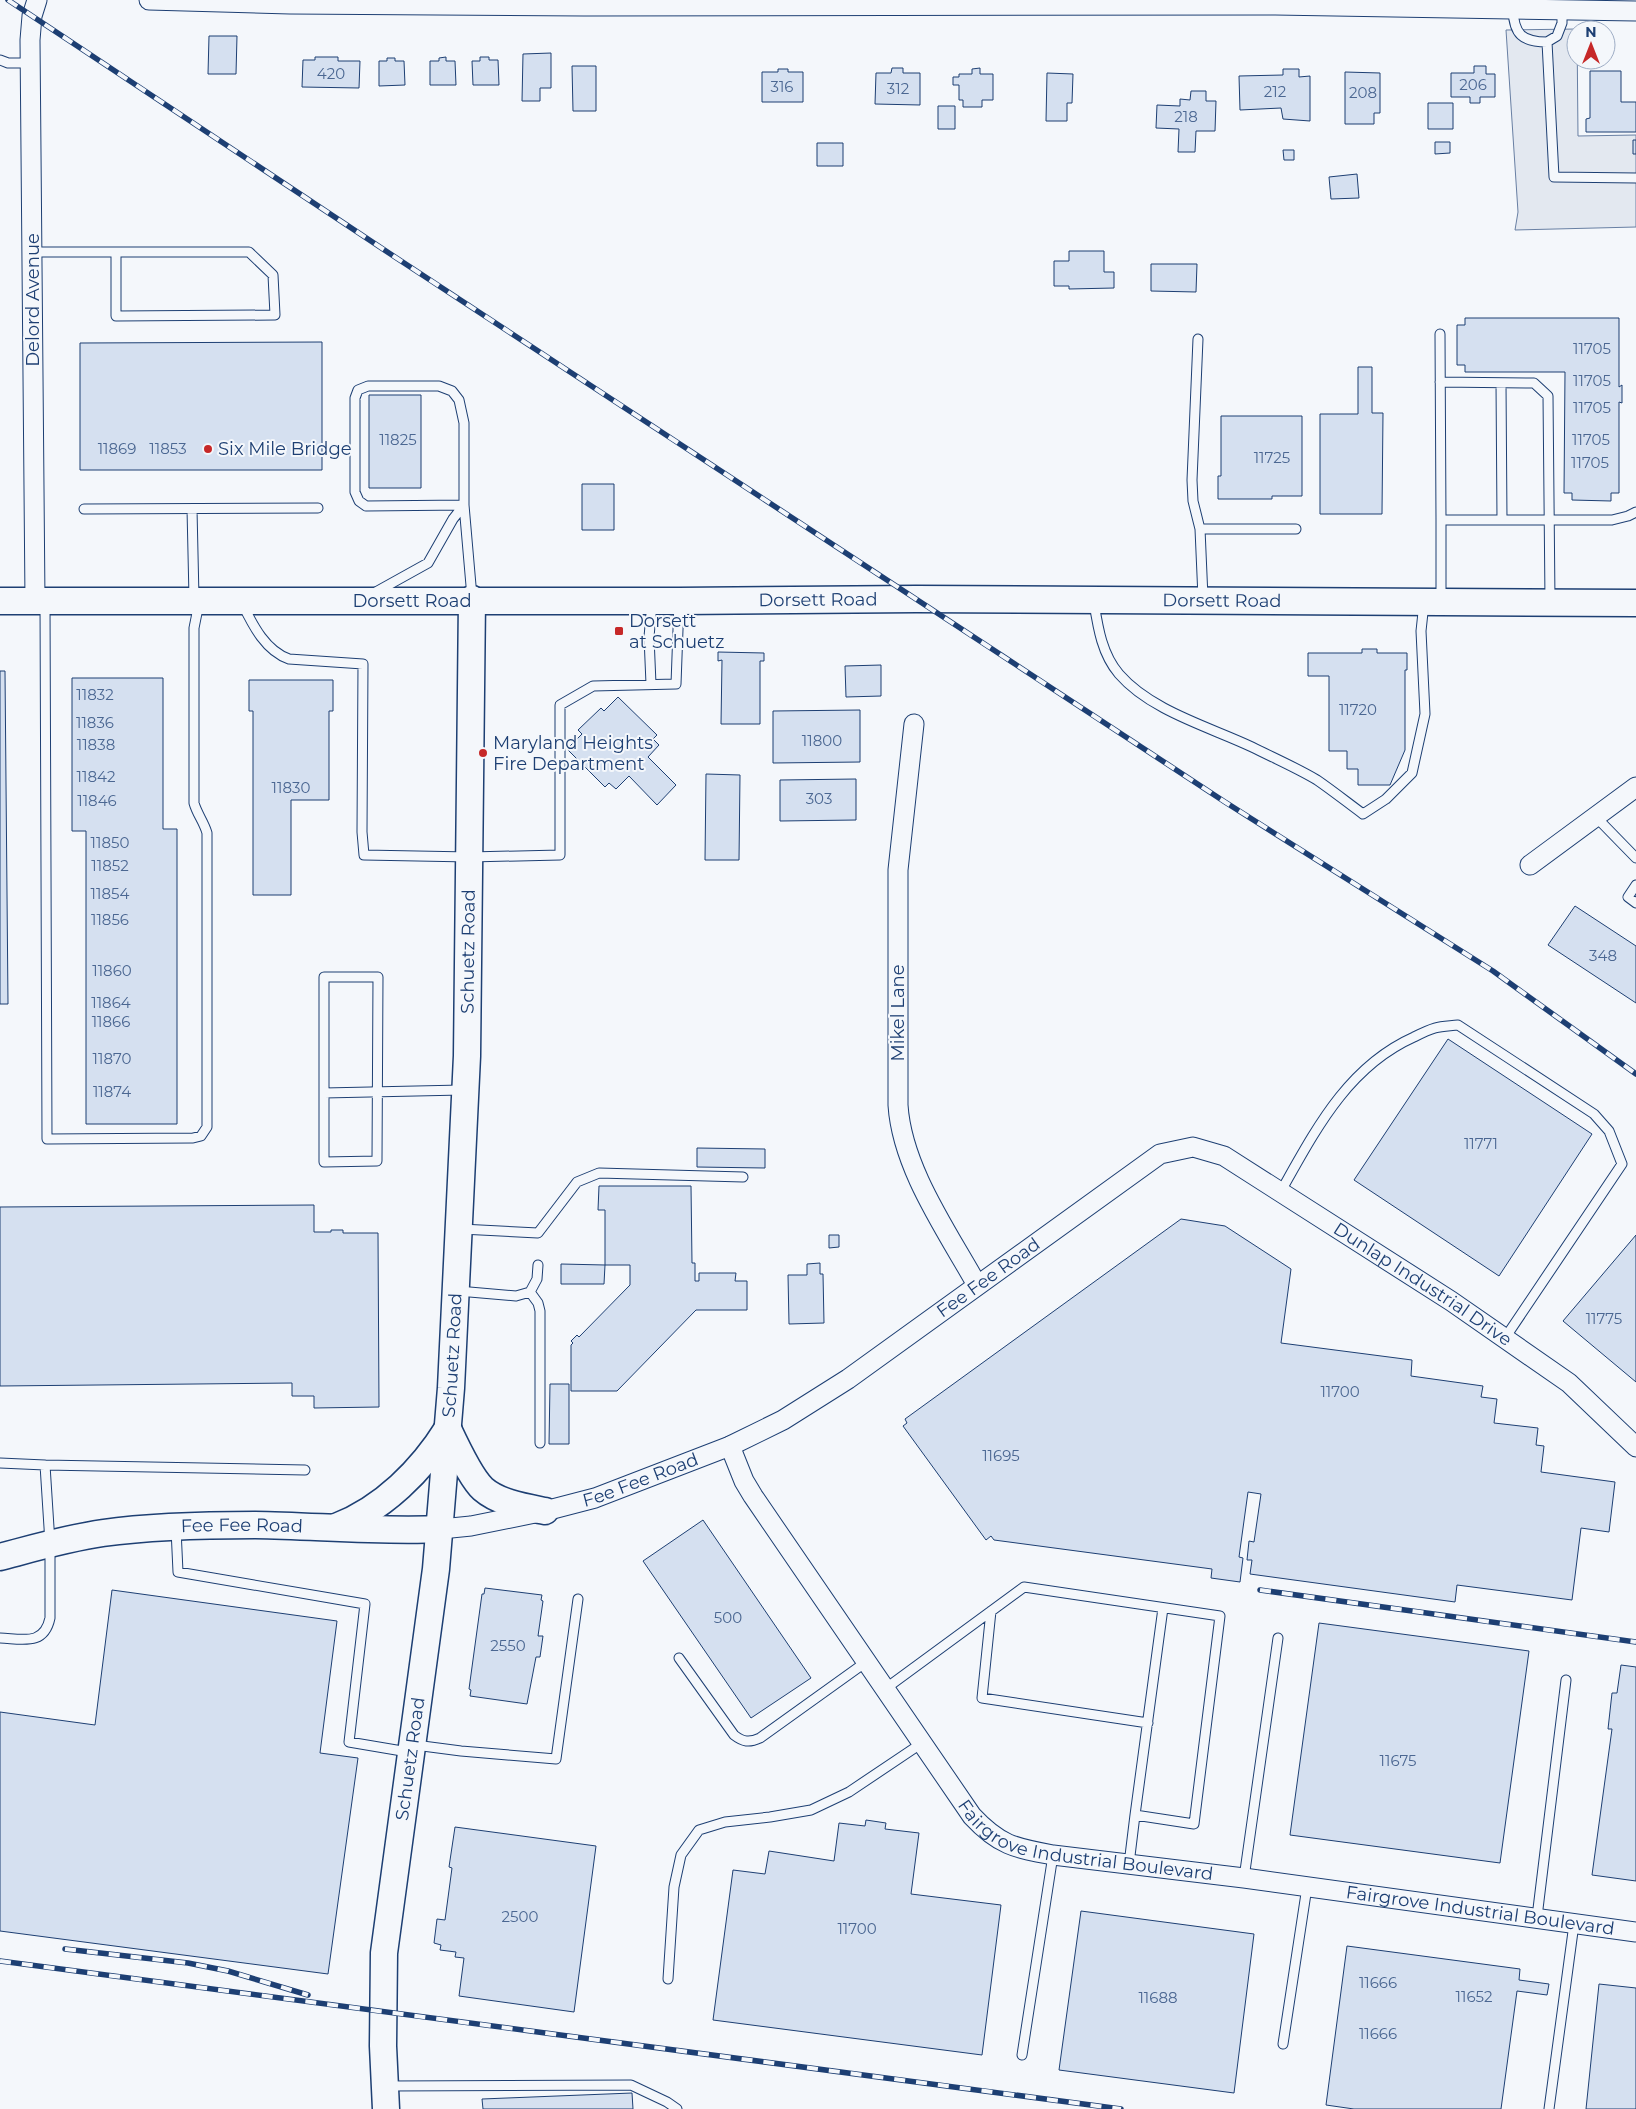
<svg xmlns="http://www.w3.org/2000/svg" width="1636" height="2109" viewBox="0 0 1636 2109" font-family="Montserrat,sans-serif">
	<rect width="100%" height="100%" fill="#f4f7fb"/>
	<path fill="#e3e8f0" stroke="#687fa3" d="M1577,29L1578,136L1636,135V227L1515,230L1518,212L1506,30Z"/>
	<path fill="#d5e0f0" stroke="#1d3f73" d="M209,36H237L236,74H208Z
		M551,53V88H540V101H522L523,54Z
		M315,57H338V61H360L359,88L302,87L303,60H315Z
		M446,57V61H455L456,85H430V61H439V58Z
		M480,57H489V60H498L499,85H473L472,61H480Z
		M387,58H395V61H404L405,85L379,86V61H387Z
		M572,66H596V111H573Z
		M1474,66H1486V74H1495V97H1480V103H1470V97H1451V73H1474Z
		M892,68H903V73H920V105L875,104L876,73H891Z
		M980,68V74H993V100H982V107H963V100H959V85H953V77H959V74H972V69Z
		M778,69H788V72H803V102H762V72H778Z
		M1283,69H1299V77L1310,76V121L1283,119L1281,108L1240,110L1239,76L1283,75Z
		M1590,71H1621V102H1636V132H1586V119L1590,118Z
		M1345,72L1380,73V113H1374V124H1345Z
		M1047,73L1073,74L1072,103H1067V121H1046Z
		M1191,91H1206V101H1216L1215,131H1196L1195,152H1178L1179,129L1156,128L1157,105L1180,106V99L1190,100Z
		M1428,103H1453V129H1428Z
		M938,106H955V129H938Z
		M1633,140H1636V154H1633Z
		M1435,142H1450V153L1435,154Z
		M817,143H843V166H817Z
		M1283,150H1294V160H1284Z
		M1357,174L1359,198L1331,199L1329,177Z
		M1069,251H1104V272H1114V288L1069,289V286H1054V261H1069Z
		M1151,264H1197L1196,292L1151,291Z
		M1465,318H1619V387L1622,385V403L1619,402V493H1611V501L1572,500V493H1564L1565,372H1465V365H1457V325H1465Z
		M322,342V470H80V343Z
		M1358,367H1372V413H1383L1382,514H1320V414H1358Z
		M369,395H421V488H369Z
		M1221,416H1302V496H1272V499H1218V476H1221Z
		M582,484H614V530H582Z
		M1362,649H1377V653H1407V670H1405V750L1390,785H1358V769H1347V751H1329V676H1308V653H1362Z
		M718,652L764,653V661H760V724H721L722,660L718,661Z
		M881,665V696L846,697L845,666Z
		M0,671H5L8,1004H0Z
		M72,678H163V829H177V1124H86V831H72Z
		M249,680H333V711H329V800H291V895H253V711H249Z
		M618,697L657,735L653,739L659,745L648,757L676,785L657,805L629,776L616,789L609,783L605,787L567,749L582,734L578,730L601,708L604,711Z
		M860,710V762L773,763V711Z
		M706,774L740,775L739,860H705Z
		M856,779V820L780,821V780Z
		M1575,906L1636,946V1003L1548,945Z
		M1448,1039L1592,1134L1499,1276L1354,1180Z
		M697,1148L765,1149V1168L697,1167Z
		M599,1186H691L692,1263H695V1281H699V1273H736L735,1281H747V1310H696L617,1391H571V1345L573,1343L571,1341L577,1335L579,1337L630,1285V1265H605V1210H598Z
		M314,1205V1232H331V1230H343V1233H378L379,1407L314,1408V1396H292V1383L0,1386V1207Z
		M1181,1219L1225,1226L1291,1269L1281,1343L1412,1360L1411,1376L1483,1386L1481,1397L1497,1399L1494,1423L1538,1428L1536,1445L1544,1446L1541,1472L1615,1482L1609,1532L1581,1528L1572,1600L1457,1585L1455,1602L1250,1574L1252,1560H1247L1249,1541L1254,1542L1261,1494L1248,1492L1239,1557L1243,1558L1240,1582L1211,1578L1212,1569L994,1540L991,1536L986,1540L903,1426L907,1423L905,1419Z
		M829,1235H839V1247L829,1248Z
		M1636,1235V1382L1563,1321Z
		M820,1263V1274H823L824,1323L789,1324L788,1275H807V1264Z
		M561,1264L605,1265L604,1284H561Z
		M550,1384H569V1444H549Z
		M703,1520L811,1678L751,1718L643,1561Z
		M485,1588L542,1595L541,1600L543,1601L538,1636H543L540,1657H536L527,1704L470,1696L471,1690L469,1689L482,1594H484Z
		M112,1590L337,1621L320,1753L358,1758L328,1974L0,1931V1712L95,1725Z
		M1319,1623L1529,1651L1500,1863L1290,1835Z
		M1621,1665L1636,1667V1881L1592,1875L1612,1729H1608L1612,1693H1617Z
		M866,1820L886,1823L885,1829L919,1833L911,1894L1001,1905L982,2055L713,2020L733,1870L765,1874L769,1851L834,1861L839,1823L865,1826Z
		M455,1827L596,1846L574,2012L459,1996L464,1958L455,1957L456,1952L440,1950L441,1945L434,1943L437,1919L445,1920L452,1868L449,1867Z
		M1081,1911L1254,1934L1234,2093L1059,2070Z
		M1347,1946L1520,1969L1519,1980L1549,1984L1547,1995L1517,1991L1501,2109H1354L1326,2105Z
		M1599,1984L1636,1988V2109H1586Z
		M632,2093L633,2109H483L482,2099Z"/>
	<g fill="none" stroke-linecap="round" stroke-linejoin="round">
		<defs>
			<path id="lane" d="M1513,10C1514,34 1522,42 1547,42
				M1562,10V23L1557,36L1547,42L1554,177L1636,178
				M0,60L8,63H30
				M33,252C105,252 177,252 249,252L273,275L275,315L116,316V252
				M1440,334L1441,520
				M1198,339L1192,480L1193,501L1200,529L1203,598
				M1440,382L1534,383L1548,396L1550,600
				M1501,383L1502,520
				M84,509L318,508
				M192,509L194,598
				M1200,529H1296
				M374,593L428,563L453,519L464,505V423L459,400L452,391L439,386H368L358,390L355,398V492L359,501L366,506L464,505L472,597
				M1441,599V520H1612L1628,516L1636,512
				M45,602L47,1139L193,1138L201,1136L207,1127V833C204,822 197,814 194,803V628L199,603
				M1094,603C1098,628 1102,654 1119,674C1151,711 1210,727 1252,747C1274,758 1297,768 1317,780C1333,791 1348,803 1363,814L1386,799L1412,773L1425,714L1421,631L1424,603
				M243,605C253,626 266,651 289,659L363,664L362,832L364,855L470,857L560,855V705L593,686L676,684L679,602
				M651,684L649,637L652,603
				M1595,816L1636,858
				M1636,885L1628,897L1636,903
				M324,1093V1162L377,1161L378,977H324V1093L462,1090
				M1281,1191C1315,1131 1347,1067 1414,1037C1420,1034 1428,1030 1435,1028C1442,1026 1450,1026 1458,1025L1594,1114L1609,1131L1622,1164L1505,1338
				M461,1229L538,1233L577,1182L599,1173L743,1177
				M458,1291L516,1296L530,1292L537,1279L538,1265
				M530,1292L538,1303L540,1311V1443
				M0,1463L45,1465
				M176,1529L178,1572L365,1604L349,1742L408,1752
				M991,1611L982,1698L1148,1723
				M0,1638C23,1639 44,1646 50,1618V1543L45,1465L305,1470
				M679,1658L734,1735C743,1742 749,1743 760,1738L866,1662
				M885,1689L1024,1587L1220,1616L1194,1824L1135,1815L1129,1864
				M415,1745L461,1751L556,1759L578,1599
				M1135,1815L1163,1608
				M1244,1878L1278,1638
				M1537,1917L1566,1680
				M668,1979L674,1887L681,1855L699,1830L725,1822L770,1817L811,1810L849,1792L922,1743
				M1283,2044L1307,1887
				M1022,2055L1053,1855
				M388,2086L631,2085L667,2102L677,2109
				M1549,2109L1574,1924"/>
			<g id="street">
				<path d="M149,0L290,4L584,6L1275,5L1636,11"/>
				<path d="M35,601L30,40L32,16L37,0"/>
				<path d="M914,724L898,870V1105C902,1168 947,1231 977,1285"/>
				<path d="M1530,865L1636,787"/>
				<path id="s1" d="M730,1446L744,1481L753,1496L972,1816C999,1845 1014,1848 1053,1855L1244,1878L1636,1932"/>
				<path id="s2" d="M441,1529L471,1526L545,1511L595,1498L730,1446L783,1420L848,1379L1160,1154L1193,1147L1224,1156L1451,1301L1569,1383L1636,1447"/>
			</g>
			<g id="secondary">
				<path id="s3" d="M0,601H679L916,599L1636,603"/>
				<path d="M448,1429C455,1444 472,1479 483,1489C499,1503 525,1507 545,1511"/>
				<path d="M336,1527C383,1509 422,1470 448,1428"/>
				<path id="s4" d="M0,1557C34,1548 68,1538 103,1533C153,1526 205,1525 255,1525C317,1526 379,1532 441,1529"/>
				<path id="s5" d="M386,2109L383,2046L384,1953L436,1569L451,1388L467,1056L472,599"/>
			</g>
		</defs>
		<use href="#lane" stroke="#1d3f73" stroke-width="11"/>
		<use href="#street" stroke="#1d3f73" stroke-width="21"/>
		<use href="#secondary" stroke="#1d3f73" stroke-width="29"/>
		<use href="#lane" stroke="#f4f7fb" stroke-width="9"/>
		<use href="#street" stroke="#f4f7fb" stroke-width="19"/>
		<use href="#secondary" stroke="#f4f7fb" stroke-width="26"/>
		<defs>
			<path id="rail" d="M8,0L395,257L1225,802L1493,971L1636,1074
				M1260,1590L1636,1642
				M65,1949L188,1963L228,1971L308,1995
				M0,1961L1121,2109"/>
		</defs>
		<use href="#rail" stroke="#1d3f73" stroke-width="5.5"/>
		<use href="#rail" stroke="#f4f7fb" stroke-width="4" stroke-dasharray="11" stroke-linecap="butt"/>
	</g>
	<g fill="#c62828" stroke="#f4f7fb" stroke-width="2">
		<circle cx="208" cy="449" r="5"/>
		<rect x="614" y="626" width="10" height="10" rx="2.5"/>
		<circle cx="483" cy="753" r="5"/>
	</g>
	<g text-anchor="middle" stroke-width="4" stroke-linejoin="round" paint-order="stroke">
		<g font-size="15" fill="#4b6792">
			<text x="331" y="79">420</text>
			<text x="1473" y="90">206</text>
			<text x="782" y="92">316</text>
			<text x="898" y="94">312</text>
			<text x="1275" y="97">212</text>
			<text x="1363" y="98">208</text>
			<text x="1186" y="122">218</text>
			<text x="1592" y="354">11705</text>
			<text x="1592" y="386">11705</text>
			<text x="1592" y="413">11705</text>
			<text x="398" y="445">11825</text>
			<text x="1591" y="445">11705</text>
			<text x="117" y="454">11869</text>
			<text x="168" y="454">11853</text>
			<text x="1272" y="463">11725</text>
			<text x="1590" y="468">11705</text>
			<text x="95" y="700">11832</text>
			<text x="1358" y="715">11720</text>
			<text x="95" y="728">11836</text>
			<text x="822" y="746">11800</text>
			<text x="96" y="750">11838</text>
			<text x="96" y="782">11842</text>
			<text x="291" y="793">11830</text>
			<text x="819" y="804">303</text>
			<text x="97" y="806">11846</text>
			<text x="110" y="848">11850</text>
			<text x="110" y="871">11852</text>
			<text x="110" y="899">11854</text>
			<text x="110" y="925">11856</text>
			<text x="1603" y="961">348</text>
			<text x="112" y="976">11860</text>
			<text x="111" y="1008">11864</text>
			<text x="111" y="1027">11866</text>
			<text x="112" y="1064">11870</text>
			<text x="112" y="1097">11874</text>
			<text x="1481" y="1149">11771</text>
			<text x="1604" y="1324">11775</text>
			<text x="1340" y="1397">11700</text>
			<text x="1001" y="1461">11695</text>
			<text x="728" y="1623">500</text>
			<text x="508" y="1651">2550</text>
			<text x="1398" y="1766">11675</text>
			<text x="520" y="1922">2500</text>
			<text x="857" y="1934">11700</text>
			<text x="1378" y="1988">11666</text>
			<text x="1474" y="2002">11652</text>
			<text x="1158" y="2003">11688</text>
			<text x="1378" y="2039">11666</text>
		</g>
		<g font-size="18" fill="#1d3f73" stroke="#f4f7fb">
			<text transform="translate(33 300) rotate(-90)" y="6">Delord Avenue</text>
			<text dy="6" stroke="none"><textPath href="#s3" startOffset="412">Dorsett Road</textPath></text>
			<text dy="6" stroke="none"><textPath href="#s3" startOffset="818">Dorsett Road</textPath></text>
			<text dy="6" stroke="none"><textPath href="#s3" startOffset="1222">Dorsett Road</textPath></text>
			<text dy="6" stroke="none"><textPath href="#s5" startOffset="1162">Schuetz Road</textPath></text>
			<text transform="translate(898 1013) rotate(-90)" y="6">Mikel Lane</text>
			<text dy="6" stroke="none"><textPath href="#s2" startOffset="611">Fee Fee Road</textPath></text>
			<text dy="6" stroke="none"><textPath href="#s2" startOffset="1125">Dunlap Industrial Drive</textPath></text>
			<text dy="6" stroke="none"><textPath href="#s5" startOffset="758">Schuetz Road</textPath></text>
			<text dy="6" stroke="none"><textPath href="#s2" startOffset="206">Fee Fee Road</textPath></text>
			<text dy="6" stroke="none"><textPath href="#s4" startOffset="245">Fee Fee Road</textPath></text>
			<text dy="6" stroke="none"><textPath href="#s5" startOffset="352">Schuetz Road</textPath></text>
			<text dy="6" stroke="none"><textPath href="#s1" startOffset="561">Fairgrove Industrial Boulevard</textPath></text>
			<text dy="6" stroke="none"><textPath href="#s1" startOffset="966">Fairgrove Industrial Boulevard</textPath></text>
		</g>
		<g font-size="18" fill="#1d3f73" stroke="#f4f7fb" text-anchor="start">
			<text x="218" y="455">Six Mile Bridge</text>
			<text x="629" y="627">Dorsett<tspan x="629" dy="21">at Schuetz</tspan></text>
			<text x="493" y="749">Maryland Heights<tspan x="493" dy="21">Fire Department</tspan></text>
		</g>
	</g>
	<g transform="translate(1591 45)"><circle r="24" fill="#f4f7fb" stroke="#9eadc5"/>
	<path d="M0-4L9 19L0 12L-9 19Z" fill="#c62828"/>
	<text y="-8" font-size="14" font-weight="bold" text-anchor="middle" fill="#1d3f73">N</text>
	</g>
</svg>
